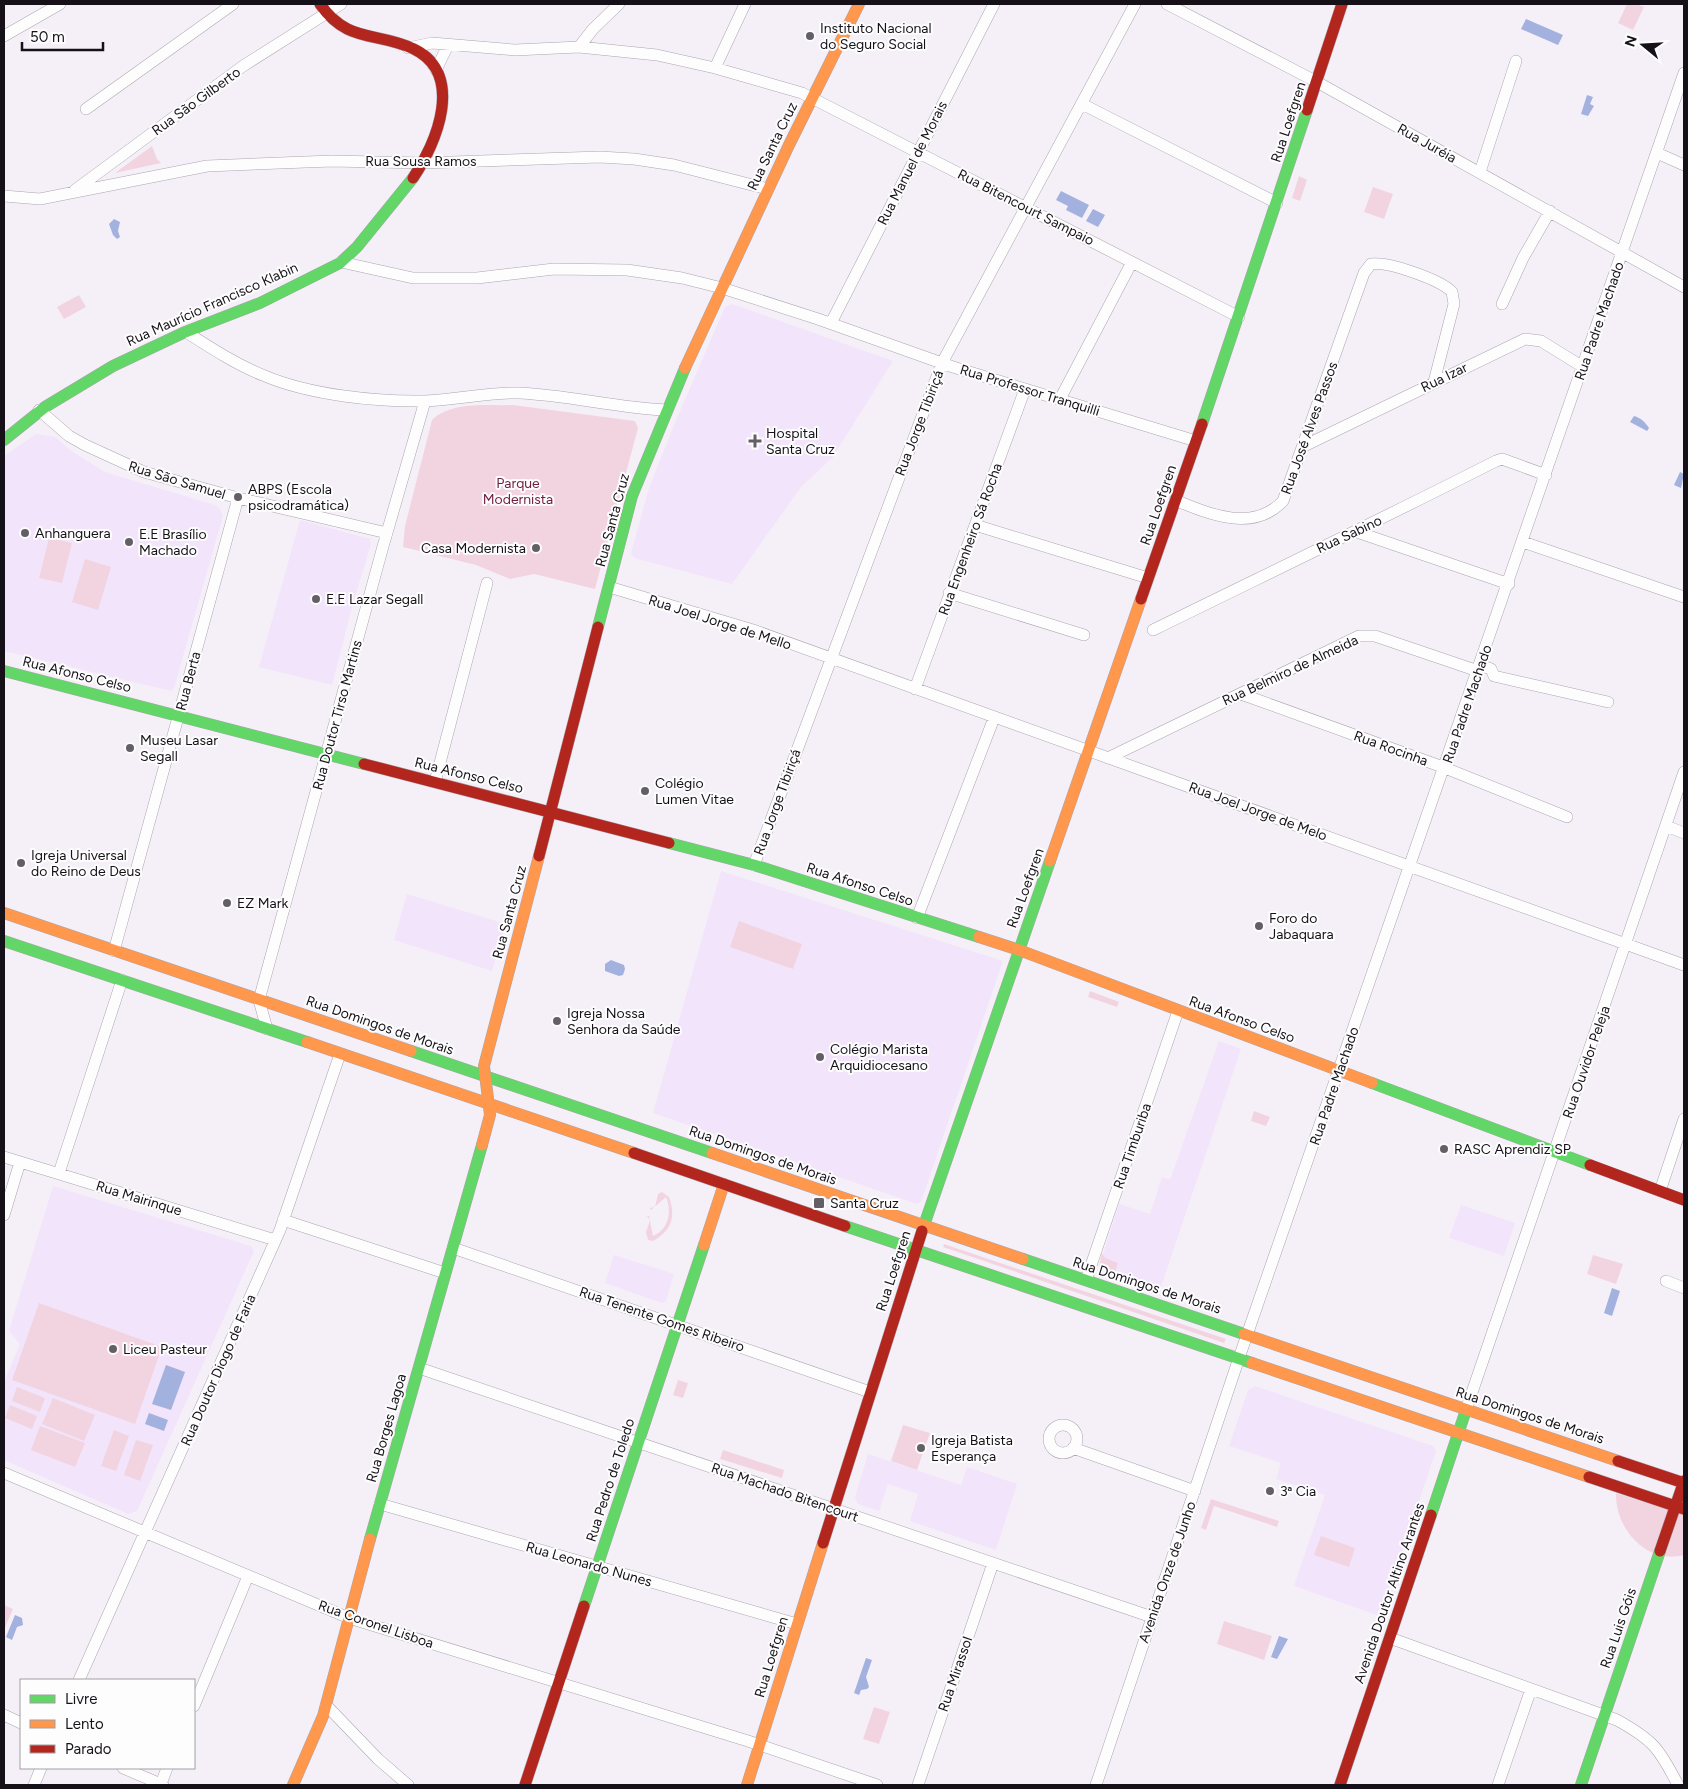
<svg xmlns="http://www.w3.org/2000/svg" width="1688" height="1789" viewBox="0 0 1688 1789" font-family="Figtree,sans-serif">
	<rect width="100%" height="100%" fill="#f5f0f8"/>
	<path fill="#f2e4fa" d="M732,304L893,361L832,458L801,487L732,584L634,558L631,553L649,488L674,425L725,307Z
		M36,434L55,437L73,452L105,472L215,505L220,509L223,516L174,688L171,691L4,651V456Z
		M300,520L370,539L371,544L352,607L332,685L259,667Z
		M721,871L1003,961L921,1202L917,1204L653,1113Z
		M407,894L506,924L492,971L394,940Z
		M1219,1041L1241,1049L1161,1287L1099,1267L1119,1204L1150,1214L1162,1177L1170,1180Z
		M53,1186L251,1246L254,1251L137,1511L128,1514L4,1460V1382L20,1344L9,1331Z
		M1461,1205L1515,1223L1504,1256L1449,1238Z
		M614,1255L674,1274L666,1301L662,1303L605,1283Z
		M1255,1386L1433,1446L1436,1451L1380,1616L1294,1586L1325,1495L1276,1479L1281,1463L1229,1446L1248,1390Z
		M868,1454L961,1485L967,1467L1017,1484L996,1550L910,1521L918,1494L888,1484L879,1511L858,1504L855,1497Z"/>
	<path fill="#f2d4e1" d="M1627,4H1636L1644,7L1633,30L1618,23Z
		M152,146L157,159L161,163L115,173Z
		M1299,176L1307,180L1300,201L1292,198Z
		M1373,187L1393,194L1384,219L1364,212Z
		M79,295L86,307L64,319L57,307Z
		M513,405L635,421L638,428L595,589L534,574L510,579L476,565L403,547L405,526L432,420C452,401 487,406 513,405Z
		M49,538L72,543L62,583L39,578Z
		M85,559L111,567L98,610L72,602Z
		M739,921L802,944L793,969L730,947Z
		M1090,991L1119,1002L1117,1007L1088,997Z
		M1254,1111L1270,1117L1266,1126L1251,1121Z
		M662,1192L669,1197C676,1216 672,1231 653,1241L648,1240L646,1232L650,1220L647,1216H649L653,1236C669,1229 672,1212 666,1197L651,1210L650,1208L655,1207L658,1194Z
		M944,1244L1226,1339L1224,1343L943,1247Z
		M1102,1253L1105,1258L1118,1263L1115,1272L1099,1267Z
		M1593,1255L1623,1264L1616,1284L1587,1274Z
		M39,1303L162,1347L135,1424L12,1380Z
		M678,1380L688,1383L683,1398L673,1395Z
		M17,1387L45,1398L40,1412L12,1401Z
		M53,1398L95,1415L84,1441L42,1424Z
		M10,1405L37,1416L32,1429L5,1418Z
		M903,1425L930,1433L917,1470L891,1461Z
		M40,1426L85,1443L75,1467L31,1450Z
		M114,1430L129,1436L116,1471L101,1466Z
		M136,1440L153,1445L140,1481L124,1475Z
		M723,1450L784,1470L782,1478L720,1459Z
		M1616,1493L1684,1515V1555C1647,1565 1615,1529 1616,1493Z
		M1211,1499L1279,1521L1277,1527L1214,1506L1206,1530L1201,1528Z
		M1321,1536L1355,1548L1349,1567L1314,1555Z
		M4,1605L13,1609L4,1630Z
		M1224,1621L1272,1636L1264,1660L1217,1644Z
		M874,1707L890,1712L879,1744L863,1739Z"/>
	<path fill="#a3b1de" d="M1526,19L1563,35L1558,45L1521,29Z
		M1587,95L1593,97L1590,104L1594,106L1588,116L1581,114Z
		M1061,191L1089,205L1082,218L1066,210L1068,206L1056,200Z
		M1093,209L1105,215L1098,227L1086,221Z
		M114,219L120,222L118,231L120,237L117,239L113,235L109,224Z
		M1634,416C1641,418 1645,422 1649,428L1647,431L1630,422Z
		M1680,472L1684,474L1681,488L1674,485Z
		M611,960L624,965L625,969L623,975L619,976L605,971V964Z
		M1612,1288L1620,1291L1612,1316L1604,1313Z
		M166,1365L185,1372L171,1410L152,1404Z
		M149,1413L168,1420L164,1431L145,1424Z
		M15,1615L22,1618L23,1625L17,1627L12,1640L6,1637Z
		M1279,1636L1288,1639L1277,1659L1271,1657Z
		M866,1658L872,1660L866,1677L869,1687L867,1689L861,1690L859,1695L854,1693Z"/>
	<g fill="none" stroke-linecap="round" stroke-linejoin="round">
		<defs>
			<path id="street" d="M1167,4L1317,82L1684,287
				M4,36L60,4
				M579,47L593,29L619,4
				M408,48L432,43L515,50L579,47L657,55L715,68L802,93L1239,317
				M715,68L745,4
				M436,70L448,45
				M1082,104L1277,203
				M86,109L233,4
				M1657,153L1684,165
				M1480,172L1516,61
				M75,190L243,66L341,4
				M4,196L40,199L207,166L332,161L423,163L600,157L634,159L674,165L768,189
				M341,262L413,278H477L554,269L627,270L682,278L722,288L818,319L953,367L1196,441
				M1502,304L1523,258L1550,211
				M831,323L994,4
				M186,332C211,348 237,365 265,376C310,395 377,402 425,401C456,400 488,392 519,393C568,395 617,408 666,410
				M1060,399L1132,262
				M39,410L69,436L85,445L144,472L238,498L387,533
				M1304,446L1525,339L1541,341L1583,367
				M1175,500C1209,514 1253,533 1283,501L1364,273L1371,264C1388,261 1441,280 1452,292L1454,304L1434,382
				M975,525L1148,578
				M1357,532L1509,584
				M1523,542L1684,597
				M609,587L753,630L1684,965
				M949,593L1084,635
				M1153,630C1267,574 1382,519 1496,461L1502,459L1546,475
				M1480,665L1491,669L1494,676L1608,702
				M915,689L1025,389
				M1241,694L1440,766L1567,817
				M1108,758L1359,636H1375L1478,671
				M435,782L487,583
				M1666,826L1684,833
				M754,865L942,363L1135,4
				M917,918L994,718
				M114,951L238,498
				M267,1029L259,1000L382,550L425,401
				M4,1157L275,1240
				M59,1173L122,980
				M1660,1191L1684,1119
				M4,1215L20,1162
				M283,1220L445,1273
				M453,1248L870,1392
				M1086,1280L1178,1011
				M1666,1281L1684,1288
				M419,1368L1152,1617
				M1466,1410L1684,772
				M1049 1439a14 14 0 1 1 28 0a14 14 0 1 1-28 0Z
				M1073,1448L1195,1491
				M4,1473L349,1618L748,1741L877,1785
				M380,1504L797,1624
				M1390,1638L1617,1720C1653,1740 1659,1748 1678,1785
				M79,1680L280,1230L340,1054
				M326,1705L378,1759L408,1785
				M194,1706L248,1576
				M4,1715L21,1723
				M123,1768L163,1785
				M161,1784L167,1768
				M34,1785L41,1768
				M918,1785L993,1563
				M1096,1785L1239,1358L1684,73
				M1498,1785L1531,1689"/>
			<path id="fast" d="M1202,424L1307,110
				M4,440L45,407L113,366L185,332L260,303L340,263L357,247L413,178
				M598,627L632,496L685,368
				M4,671L364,764
				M669,843L754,865L979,937
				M4,941L307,1042
				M411,1051L712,1153
				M1372,1083L1590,1165
				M845,1226L1252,1363
				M922,1231L1050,861
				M1023,1259L1244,1334
				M1431,1515L1466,1410
				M370,1539L482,1145
				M584,1606L704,1245
				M1581,1785L1660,1551"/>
			<path id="slow" d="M685,368L789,145L859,4
				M1050,861L1141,599
				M4,913L411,1051
				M979,937L1019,950L1372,1083
				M307,1042L634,1153
				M482,1145L490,1115L484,1066L539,856
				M712,1153L1023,1259
				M704,1245L724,1184
				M1244,1334L1618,1461
				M1252,1363L1589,1477
				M293,1785L323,1716L370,1539
				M747,1785L823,1543"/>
			<path id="jam" d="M320,4C348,44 376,31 414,49C465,74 437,143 413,178
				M1307,110L1342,4
				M1141,599L1202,424
				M364,764L669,843
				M539,856L598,627
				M634,1153L845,1226
				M1590,1165L1684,1200
				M1618,1461L1684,1483
				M1589,1477L1684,1509
				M823,1543L922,1231
				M1660,1551L1684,1481
				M525,1785L584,1606
				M1340,1785L1431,1515"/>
		</defs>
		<use href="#street" stroke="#aba5ae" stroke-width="12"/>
		<use href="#fast" stroke="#aba5ae" stroke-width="12"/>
		<use href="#slow" stroke="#aba5ae" stroke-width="12"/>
		<use href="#jam" stroke="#aba5ae" stroke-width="12"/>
		<use href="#street" stroke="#fefdfe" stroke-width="11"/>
		<use href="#fast" stroke="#63d668" stroke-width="11"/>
		<use href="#slow" stroke="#ff974d" stroke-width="11"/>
		<use href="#jam" stroke="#b3261e" stroke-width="11"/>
	</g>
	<g fill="#645f67" stroke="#fdfdfd" stroke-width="2">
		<circle cx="810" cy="36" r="5"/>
		<path d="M752.5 433.5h5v5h5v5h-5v5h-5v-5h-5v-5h5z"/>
		<circle cx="238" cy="497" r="5"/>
		<circle cx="25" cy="533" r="5"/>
		<circle cx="129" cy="542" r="5"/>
		<circle cx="536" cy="548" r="5"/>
		<circle cx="316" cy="599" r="5"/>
		<circle cx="130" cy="748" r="5"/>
		<circle cx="645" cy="791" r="5"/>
		<circle cx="21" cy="863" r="5"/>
		<circle cx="227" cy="903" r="5"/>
		<circle cx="1259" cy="926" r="5"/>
		<circle cx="557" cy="1021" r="5"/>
		<circle cx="820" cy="1057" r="5"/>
		<circle cx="1444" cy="1149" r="5"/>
		<rect x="813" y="1197" width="12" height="12" rx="2.5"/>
		<circle cx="113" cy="1349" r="5"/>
		<circle cx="921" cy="1448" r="5"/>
		<circle cx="1270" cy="1491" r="5"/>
	</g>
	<g text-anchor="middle" stroke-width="4" stroke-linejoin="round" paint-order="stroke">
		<g font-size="14" fill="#161119" stroke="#fdfdfd" text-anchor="start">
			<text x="820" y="33">Instituto Nacional<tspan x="820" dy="16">do Seguro Social</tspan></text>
			<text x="766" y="438">Hospital<tspan x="766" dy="16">Santa Cruz</tspan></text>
			<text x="248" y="494">ABPS (Escola<tspan x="248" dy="16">psicodramática)</tspan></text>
			<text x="35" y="538">Anhanguera</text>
			<text x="139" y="539">E.E Brasílio<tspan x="139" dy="16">Machado</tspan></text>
			<text x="526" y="553" text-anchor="end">Casa Modernista</text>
			<text x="326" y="604">E.E Lazar Segall</text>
			<text x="140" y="745">Museu Lasar<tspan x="140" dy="16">Segall</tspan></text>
			<text x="655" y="788">Colégio<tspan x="655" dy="16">Lumen Vitae</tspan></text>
			<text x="31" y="860">Igreja Universal<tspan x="31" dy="16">do Reino de Deus</tspan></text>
			<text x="237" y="908">EZ Mark</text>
			<text x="1269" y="923">Foro do<tspan x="1269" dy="16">Jabaquara</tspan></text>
			<text x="567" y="1018">Igreja Nossa<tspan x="567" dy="16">Senhora da Saúde</tspan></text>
			<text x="830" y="1054">Colégio Marista<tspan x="830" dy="16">Arquidiocesano</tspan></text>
			<text x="1454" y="1154">RASC Aprendiz SP</text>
			<text x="830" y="1208">Santa Cruz</text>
			<text x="123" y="1354">Liceu Pasteur</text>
			<text x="931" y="1445">Igreja Batista<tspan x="931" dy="16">Esperança</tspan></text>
			<text x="1280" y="1496">3ª Cia</text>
		</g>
		<g font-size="14" fill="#161119" stroke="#fdfdfd">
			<text transform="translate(196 101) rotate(-36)" y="5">Rua São Gilberto</text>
			<text transform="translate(1288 122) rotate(-72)" y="5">Rua Loefgren</text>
			<text transform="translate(1427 143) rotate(29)" y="5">Rua Juréia</text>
			<text transform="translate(772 146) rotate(-64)" y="5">Rua Santa Cruz</text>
			<text x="421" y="166">Rua Sousa Ramos</text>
			<text transform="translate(912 163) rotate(-63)" y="5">Rua Manuel de Morais</text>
			<text transform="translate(1026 207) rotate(27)" y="5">Rua Bitencourt Sampaio</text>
			<text transform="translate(212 304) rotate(-24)" y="5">Rua Maurício Francisco Klabin</text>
			<text transform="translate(1599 321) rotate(-71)" y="5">Rua Padre Machado</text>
			<text transform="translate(1444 377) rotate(-26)" y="5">Rua Izar</text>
			<text transform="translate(1030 390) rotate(17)" y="5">Rua Professor Tranquilli</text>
			<text transform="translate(919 423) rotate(-69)" y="5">Rua Jorge Tibiriçá</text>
			<text transform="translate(1309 428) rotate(-70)" y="5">Rua José Alves Passos</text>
			<text transform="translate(177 480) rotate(17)" y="5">Rua São Samuel</text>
			<text transform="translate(1158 505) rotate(-71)" y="5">Rua Loefgren</text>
			<text transform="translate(612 520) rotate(-75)" y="5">Rua Santa Cruz</text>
			<text transform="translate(1349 534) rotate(-25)" y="5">Rua Sabino</text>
			<text transform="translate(970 539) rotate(-70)" y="5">Rua Engenheiro Sá Rocha</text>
			<text transform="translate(720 622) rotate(18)" y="5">Rua Joel Jorge de Mello</text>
			<text transform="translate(1290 670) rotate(-25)" y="5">Rua Belmiro de Almeida</text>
			<text transform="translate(77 674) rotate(14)" y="5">Rua Afonso Celso</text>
			<text transform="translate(188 681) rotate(-75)" y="5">Rua Berta</text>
			<text transform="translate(1467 704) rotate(-71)" y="5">Rua Padre Machado</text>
			<text transform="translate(337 715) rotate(-75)" y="5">Rua Doutor Tirso Martins</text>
			<text transform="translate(1391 748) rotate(20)" y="5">Rua Rocinha</text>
			<text transform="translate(469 775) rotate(14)" y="5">Rua Afonso Celso</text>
			<text transform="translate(777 802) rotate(-70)" y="5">Rua Jorge Tibiriçá</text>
			<text transform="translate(1258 811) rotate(20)" y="5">Rua Joel Jorge de Melo</text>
			<text transform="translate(860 884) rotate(18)" y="5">Rua Afonso Celso</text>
			<text transform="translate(1025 888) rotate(-70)" y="5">Rua Loefgren</text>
			<text transform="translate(509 912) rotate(-75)" y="5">Rua Santa Cruz</text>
			<text transform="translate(1242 1019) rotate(20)" y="5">Rua Afonso Celso</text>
			<text transform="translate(380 1025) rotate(19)" y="5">Rua Domingos de Morais</text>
			<text transform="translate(1586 1062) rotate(-71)" y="5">Rua Ouvidor Peleja</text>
			<text transform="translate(1334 1086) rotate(-71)" y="5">Rua Padre Machado</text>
			<text transform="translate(1132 1146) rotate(-71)" y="5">Rua Timburiba</text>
			<text transform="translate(763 1155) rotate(19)" y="5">Rua Domingos de Morais</text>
			<text transform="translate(139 1198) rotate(17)" y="5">Rua Mairinque</text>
			<text transform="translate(893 1271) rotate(-72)" y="5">Rua Loefgren</text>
			<text transform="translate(1147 1285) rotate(18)" y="5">Rua Domingos de Morais</text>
			<text transform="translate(662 1319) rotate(19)" y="5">Rua Tenente Gomes Ribeiro</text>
			<text transform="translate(218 1370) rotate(-66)" y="5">Rua Doutor Diogo de Faria</text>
			<text transform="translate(1530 1415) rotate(18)" y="5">Rua Domingos de Morais</text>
			<text transform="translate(386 1428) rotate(-74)" y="5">Rua Borges Lagoa</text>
			<text transform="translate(610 1480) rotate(-72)" y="5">Rua Pedro de Toledo</text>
			<text transform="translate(785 1492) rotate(19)" y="5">Rua Machado Bitencourt</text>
			<text transform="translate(589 1564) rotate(16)" y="5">Rua Leonardo Nunes</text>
			<text transform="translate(1167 1572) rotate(-71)" y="5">Avenida Onze de Junho</text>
			<text transform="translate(1389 1593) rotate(-71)" y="5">Avenida Doutor Altino Arantes</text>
			<text transform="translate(376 1624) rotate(19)" y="5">Rua Coronel Lisboa</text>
			<text transform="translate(1618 1628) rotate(-71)" y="5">Rua Luis Góis</text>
			<text transform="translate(771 1657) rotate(-73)" y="5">Rua Loefgren</text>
			<text transform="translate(955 1674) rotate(-71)" y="5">Rua Mirassol</text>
		</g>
		<g font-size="14" fill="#701b41" stroke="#fdfdfd">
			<text x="518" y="488">Parque<tspan x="518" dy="16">Modernista</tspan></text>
		</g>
	</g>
	<rect width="1688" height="1789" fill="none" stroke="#161119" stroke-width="10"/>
	<rect x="20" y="1679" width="175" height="90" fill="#fdfdfd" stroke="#a19fa2"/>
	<rect x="30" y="1695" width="25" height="8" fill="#63d668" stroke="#a19fa2"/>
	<text x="65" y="1704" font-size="15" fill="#161119">Livre</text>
	<rect x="30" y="1720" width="25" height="8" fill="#ff974d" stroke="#a19fa2"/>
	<text x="65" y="1729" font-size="15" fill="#161119">Lento</text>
	<rect x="30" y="1745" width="25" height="8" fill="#b3261e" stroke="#a19fa2"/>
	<text x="65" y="1754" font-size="15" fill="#161119">Parado</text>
	<g transform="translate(1643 45) rotate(288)" stroke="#fdfdfd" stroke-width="4" paint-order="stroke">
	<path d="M0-4L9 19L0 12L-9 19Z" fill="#161119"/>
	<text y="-8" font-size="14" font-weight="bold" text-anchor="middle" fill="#161119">N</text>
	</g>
	<path d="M22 42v8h81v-8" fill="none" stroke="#161119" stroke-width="2.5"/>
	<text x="30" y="42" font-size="15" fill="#161119" stroke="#fdfdfd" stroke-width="4" paint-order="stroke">50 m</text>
</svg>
